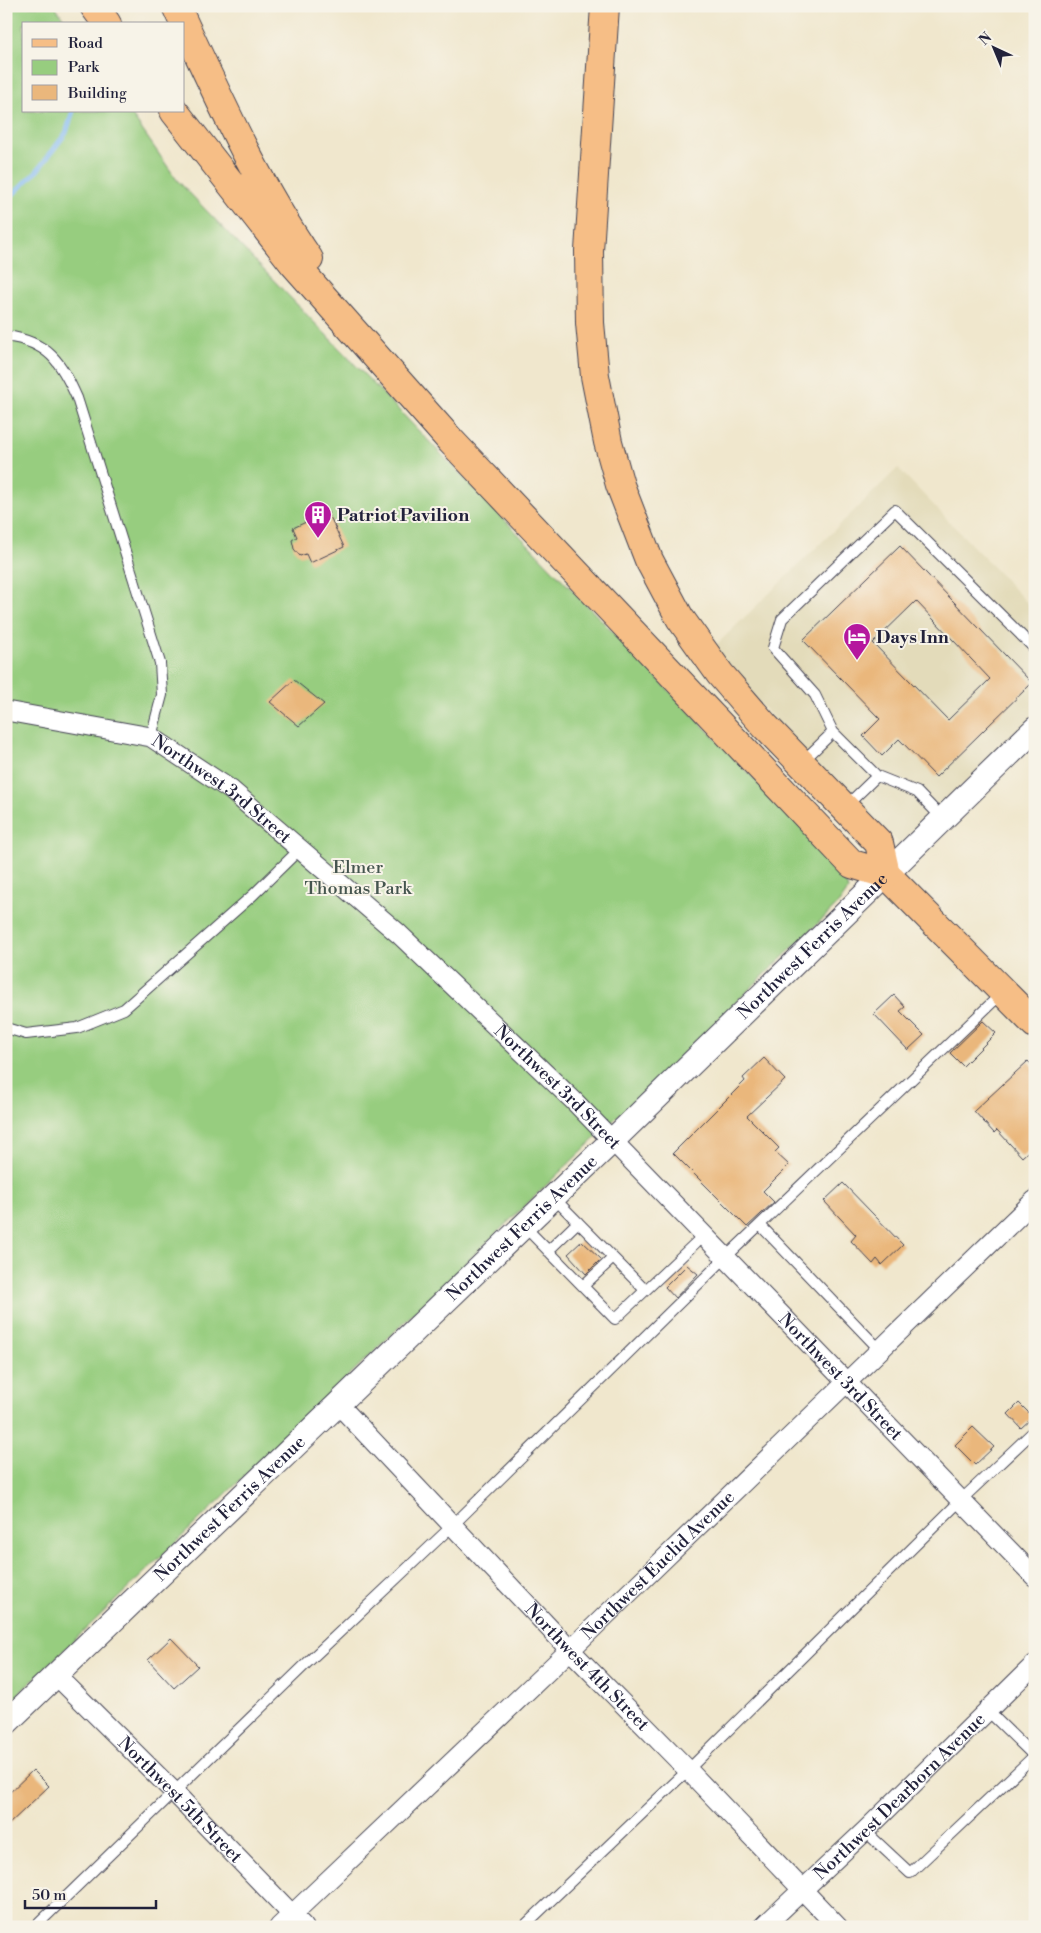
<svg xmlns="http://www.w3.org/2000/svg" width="1041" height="1933" viewBox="0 0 1041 1933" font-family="'Libre Bodoni',serif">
	<rect width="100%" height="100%" fill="#f7f3e8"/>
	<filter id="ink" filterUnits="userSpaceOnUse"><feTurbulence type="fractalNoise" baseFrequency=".02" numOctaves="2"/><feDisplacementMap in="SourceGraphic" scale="10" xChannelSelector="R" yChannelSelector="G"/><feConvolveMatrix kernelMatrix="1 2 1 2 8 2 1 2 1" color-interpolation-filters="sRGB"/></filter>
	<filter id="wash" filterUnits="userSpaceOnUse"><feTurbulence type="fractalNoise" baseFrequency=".0096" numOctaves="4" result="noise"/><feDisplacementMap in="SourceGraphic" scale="20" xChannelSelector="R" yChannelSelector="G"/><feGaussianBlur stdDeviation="1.12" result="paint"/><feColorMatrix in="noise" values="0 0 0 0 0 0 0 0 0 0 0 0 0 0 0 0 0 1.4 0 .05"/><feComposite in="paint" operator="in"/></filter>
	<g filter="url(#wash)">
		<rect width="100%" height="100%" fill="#f0e7cd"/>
		<path fill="#e3dbba" d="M898,468L1035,611V717L899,843L799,748L712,649Z"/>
		<path fill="#97cd7f" stroke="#5c785d" d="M6,6H55L67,24H24V111H129L177,180L842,870L848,890L839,903L6,1706Z"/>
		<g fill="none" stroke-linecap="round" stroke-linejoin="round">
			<path stroke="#84bbf4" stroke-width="5" d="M29,21L31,24
				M9,198L37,171L66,133L73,111"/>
		</g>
		<g id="blocks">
			<path fill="#eab77c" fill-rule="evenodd" d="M328,512L344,547L310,563L306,554L300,556L294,549L292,540L297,537L293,528Z
				M900,546L1032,683L936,777L899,739L882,756L863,736L880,719L803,640ZM916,601L990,679L948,720L873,643Z
				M294,680L324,704L299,726L270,702Z
				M894,995L905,1007L900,1011L924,1035L908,1050L874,1014Z
				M983,1021L996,1033L963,1066L950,1053Z
				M764,1058L785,1080L747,1116L779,1148L775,1152L789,1165L763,1191L774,1202L747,1227L673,1153L745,1081L743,1078Z
				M1028,1061L1035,1068V1145L1022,1157L997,1130L994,1133L974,1111Z
				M843,1183L903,1245L882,1265L877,1259L873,1264L851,1241L856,1235L824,1201Z
				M582,1241L601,1259L586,1274L568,1254Z
				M687,1265L698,1274L675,1298L665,1287Z
				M1019,1403L1033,1417L1021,1428L1008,1414Z
				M973,1427L994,1447L975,1465L955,1445Z
				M171,1638L198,1666L174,1688L148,1660Z
				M33,1770L49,1786L6,1827V1796Z"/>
		</g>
	</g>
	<g filter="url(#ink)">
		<use href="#blocks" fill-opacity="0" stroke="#414051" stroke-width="1"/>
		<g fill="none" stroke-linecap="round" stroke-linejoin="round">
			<defs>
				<path id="service" d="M6,336C49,342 61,362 77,398L160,663L162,695L151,737
					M802,762L833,732
					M845,807L877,776
					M942,818L917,792L877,776L833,732L815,695L773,648L782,619L895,510L1035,649
					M6,1028L26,1034L77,1028L124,1009L253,895L300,849
					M554,1198L645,1290
					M760,1225L880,1350
					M524,1226L615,1319L704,1235
					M548,1251L578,1222
					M583,1286L613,1258
					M865,1831L910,1873L1034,1756L988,1711
					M35,1927L308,1662L452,1526L726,1257L1002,993
					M523,1927L688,1770L961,1500L1035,1430"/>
				<g id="minor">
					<path id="s1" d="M6,711L151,737L231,790L399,934L574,1101L1035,1577"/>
					<path id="s2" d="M339,1405L570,1650L688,1770L838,1927"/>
					<path id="s3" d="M56,1675L174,1792L304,1927"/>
					<path id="s4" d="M279,1927L570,1650L1035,1200"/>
					<path id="s5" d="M763,1927L865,1831L1035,1664"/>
				</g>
				<g id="tertiary">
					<path id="s6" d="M6,1723L612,1141L1035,729"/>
				</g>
				<path id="primary" d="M886,874L1035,1024"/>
				<path id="motorway" d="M94,6L107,24
					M176,6C216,92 255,181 309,259
					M174,111L294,264L451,441L852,864L886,874L879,843L765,726L720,674L680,618L649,560L620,485L608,442L595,376L590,323L589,251L605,6"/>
			</defs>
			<use href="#service" stroke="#414051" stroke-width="12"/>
			<use href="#minor" stroke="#414051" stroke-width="21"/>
			<use href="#tertiary" stroke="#414051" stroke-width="26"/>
			<use href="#primary" stroke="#414051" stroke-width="30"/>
			<use href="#motorway" stroke="#414051" stroke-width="30"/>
			<use href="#service" stroke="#fff" stroke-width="10"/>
			<use href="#minor" stroke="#fff" stroke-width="19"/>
			<use href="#tertiary" stroke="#fff" stroke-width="24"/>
			<use href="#primary" stroke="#f6be86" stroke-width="28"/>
			<use href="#motorway" stroke="#f6be86" stroke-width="28"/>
		</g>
	</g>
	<defs>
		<symbol id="building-pin" viewBox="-11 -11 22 30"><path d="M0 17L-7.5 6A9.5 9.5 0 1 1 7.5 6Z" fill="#b5179e" stroke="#f7f3e8"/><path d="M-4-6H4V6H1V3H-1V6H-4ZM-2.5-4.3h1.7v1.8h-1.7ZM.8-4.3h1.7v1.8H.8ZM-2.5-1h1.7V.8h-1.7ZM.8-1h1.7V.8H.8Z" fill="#fff"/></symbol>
		<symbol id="hotel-pin" viewBox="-11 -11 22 30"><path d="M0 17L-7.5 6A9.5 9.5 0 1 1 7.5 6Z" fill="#b5179e" stroke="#f7f3e8"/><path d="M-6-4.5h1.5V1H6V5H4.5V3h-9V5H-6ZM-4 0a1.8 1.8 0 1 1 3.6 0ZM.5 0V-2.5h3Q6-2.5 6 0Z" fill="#fff"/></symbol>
	</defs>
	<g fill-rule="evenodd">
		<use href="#building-pin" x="302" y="499" width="32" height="43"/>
		<use href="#hotel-pin" x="841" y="621" width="32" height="43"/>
	</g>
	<g text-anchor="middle" stroke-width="4" stroke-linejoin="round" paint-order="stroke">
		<g font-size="18" font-weight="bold" fill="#22223b" stroke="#f7f3e8" text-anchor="start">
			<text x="337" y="521">Patriot Pavilion</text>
			<text x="876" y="643">Days Inn</text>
		</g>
		<g font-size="18" fill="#22223b" stroke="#f7f3e8">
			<text dy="6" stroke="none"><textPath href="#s1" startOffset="235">Northwest 3rd Street</textPath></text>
			<text dy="6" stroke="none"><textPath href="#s6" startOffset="1120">Northwest Ferris Avenue</textPath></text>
			<text dy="6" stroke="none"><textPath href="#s1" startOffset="685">Northwest 3rd Street</textPath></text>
			<text dy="6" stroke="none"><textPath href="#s6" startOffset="715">Northwest Ferris Avenue</textPath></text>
			<text dy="6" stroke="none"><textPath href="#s1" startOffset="1090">Northwest 3rd Street</textPath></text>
			<text dy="6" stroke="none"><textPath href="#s6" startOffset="310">Northwest Ferris Avenue</textPath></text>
			<text dy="6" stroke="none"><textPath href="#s4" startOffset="524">Northwest Euclid Avenue</textPath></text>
			<text dy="6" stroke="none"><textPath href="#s2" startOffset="361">Northwest 4th Street</textPath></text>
			<text dy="6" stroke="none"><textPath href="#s5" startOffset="189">Northwest Dearborn Avenue</textPath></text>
			<text dy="6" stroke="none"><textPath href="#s3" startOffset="176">Northwest 5th Street</textPath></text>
		</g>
		<g font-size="18" fill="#45554f" stroke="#f7f3e8">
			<text x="358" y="873">Elmer<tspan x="358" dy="21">Thomas Park</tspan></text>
		</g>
	</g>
	<rect width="1041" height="1933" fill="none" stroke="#f7f3e8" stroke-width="25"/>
	<rect x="22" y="22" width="162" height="90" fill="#f7f3e8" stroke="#a29fa3"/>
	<rect x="32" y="39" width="25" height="8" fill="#f6be86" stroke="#a29fa3"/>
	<text x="68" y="48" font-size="15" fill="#22223b">Road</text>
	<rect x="32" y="60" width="25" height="15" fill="#97cd7f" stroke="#a29fa3"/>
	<text x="68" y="72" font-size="15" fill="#22223b">Park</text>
	<rect x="32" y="85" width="25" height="15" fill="#eab77c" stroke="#a29fa3"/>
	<text x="68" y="98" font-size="15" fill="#22223b">Building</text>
	<g transform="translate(994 48) rotate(316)" stroke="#f7f3e8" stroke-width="4" paint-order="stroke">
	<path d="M0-4L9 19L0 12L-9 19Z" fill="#22223b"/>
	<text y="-8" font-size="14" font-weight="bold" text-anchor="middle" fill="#22223b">N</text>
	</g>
	<path d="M25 1900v8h131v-8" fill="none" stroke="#22223b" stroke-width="2.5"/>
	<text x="32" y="1900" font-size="15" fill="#22223b" stroke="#f7f3e8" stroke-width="4" paint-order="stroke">50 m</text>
</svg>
